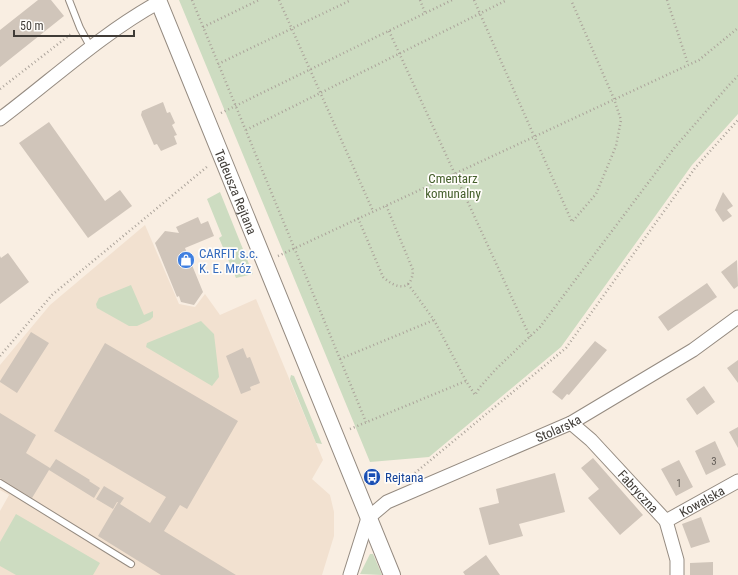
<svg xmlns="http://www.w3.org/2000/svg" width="738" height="575" viewBox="0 0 738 575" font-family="'Roboto Condensed',sans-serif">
	<rect width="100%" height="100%" fill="#f9eee2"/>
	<path fill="#f2e1d0" d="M145,225L179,304L195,307L205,294L220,315L256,299L323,460L312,479L330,495L334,512V536L322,575H0V511L9,495L0,490V365L50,305Z"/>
	<path fill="#cddcc1" d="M179,0H738V114L692,165L561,347L429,457L370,462Z
		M220,192L253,274L236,278L219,238L222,236L207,199Z
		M131,285L144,315L153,311V317L150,320L137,326H129L97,308L96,304L99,298Z
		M201,321L214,334L219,377L212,386L146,347L147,343Z
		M291,375L294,376L322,444L316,443L290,379Z
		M16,514L100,563L93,575H16L0,566V542Z
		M370,554H373L382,575L360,574Z"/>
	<path fill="#d0c5ba" d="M38,0H51L64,16L0,67V30Z
		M163,102L167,113L170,112L175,123L172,125L177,135L174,136L177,144L161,151L157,144L154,145L141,115L142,111Z
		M49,122L105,201L120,190L132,206L88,238L19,143Z
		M723,192L733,206L727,210L732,216L723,222L715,210Z
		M198,217L201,224L208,221L214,236L185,248L203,292L194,305L181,302L179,296L177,297L155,243L165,231L179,233L176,227Z
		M8,253L29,282L0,304V256L1,258Z
		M737,260L738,286L734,289L721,272Z
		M707,283L717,297L668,331L658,317Z
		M31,332L49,343L17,393L0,382V381Z
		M595,341L607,350L569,395L567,394L562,400L552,392Z
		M105,343L238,421L187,509L180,505L164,531L236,575H161L98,536L118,502H117L113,509L96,499L104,486L124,498L120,504L150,523L166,497L54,431Z
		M243,348L247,358L250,357L260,383L250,387L251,390L241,394L226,356Z
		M738,360V383L727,368Z
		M704,386L715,402L697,415L686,399Z
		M0,413L36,435L26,453L50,468L56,459L90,480L89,481L100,488L94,498L49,470L32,498L0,478Z
		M738,427V448L729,432Z
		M715,441L726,465L706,475L695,451Z
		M593,458L643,515L620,535L588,498L599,489L581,468Z
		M679,460L693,487L676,496L661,469Z
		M555,473L565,512L519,524L523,536L489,545L479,508L499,503L496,489Z
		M701,517L710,542L691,548L682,524Z
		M486,555L500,575H465L463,572Z
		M713,562V575H690V563Z"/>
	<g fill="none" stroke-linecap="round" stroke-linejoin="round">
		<defs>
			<path id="service" d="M69,0L80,28L91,48
				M0,483L131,564"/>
			<g id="minor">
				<path d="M0,119C52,80 101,34 159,2"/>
				<path id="s1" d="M571,423L591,440L666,521L677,560V575"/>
				<path id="s2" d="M666,521L738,481"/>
				<path id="s3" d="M350,575L368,518L387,502L571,423L693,350L738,317"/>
			</g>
			<g id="tertiary">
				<path id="s4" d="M158,0L392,575"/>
			</g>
		</defs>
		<use href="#service" stroke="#958b81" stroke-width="8"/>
		<use href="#minor" stroke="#958b81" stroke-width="15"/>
		<use href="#tertiary" stroke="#958b81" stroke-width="18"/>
		<path stroke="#aba39a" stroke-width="2.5" stroke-dasharray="1 3" stroke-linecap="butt" d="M192,0L366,422
			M279,0L373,211
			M420,0L425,13
			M474,0L572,222L596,194L616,146L621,120L614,99L571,0
			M667,0L688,64
			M203,27L259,0
			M389,31L530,337
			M218,64L351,0
			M0,89L71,34
			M221,113L452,0
			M246,130L507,0
			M358,218L383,277C396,289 412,292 413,270L386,205
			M278,256L699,60L738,28
			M408,284L434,320L466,381
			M0,356L52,295L208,166
			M340,359L434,320
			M350,429L466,381L475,395L480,387L496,369L540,327L675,147L729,85L738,76
			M415,473L566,348L695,168L738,120"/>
		<use href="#service" stroke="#fff" stroke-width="6"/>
		<use href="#minor" stroke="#fff" stroke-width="13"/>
		<use href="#tertiary" stroke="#fff" stroke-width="16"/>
	</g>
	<defs>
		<symbol id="shop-disc" viewBox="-11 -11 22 22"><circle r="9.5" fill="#3f7fe0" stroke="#fffdfa"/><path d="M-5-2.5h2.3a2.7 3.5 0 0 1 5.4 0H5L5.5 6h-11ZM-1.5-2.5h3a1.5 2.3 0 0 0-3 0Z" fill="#fff"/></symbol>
		<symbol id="bus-disc" viewBox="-11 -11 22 22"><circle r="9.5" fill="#1a4fb4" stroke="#fffdfa"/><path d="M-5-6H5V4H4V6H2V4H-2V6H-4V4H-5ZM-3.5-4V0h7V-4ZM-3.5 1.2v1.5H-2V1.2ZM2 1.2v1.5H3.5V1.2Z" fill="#fff"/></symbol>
	</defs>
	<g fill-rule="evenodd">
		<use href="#shop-disc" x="176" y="250" width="20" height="20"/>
		<use href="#bus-disc" x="362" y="467" width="20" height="20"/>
	</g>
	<g text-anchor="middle" stroke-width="3.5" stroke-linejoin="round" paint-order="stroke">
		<g font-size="11" fill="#645e58">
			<text x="714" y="465">3</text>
			<text x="679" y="487">1</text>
		</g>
		<g font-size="13" fill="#455f2c" stroke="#fffdfa">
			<text x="453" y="183">Cmentarz<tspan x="453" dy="15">komunalny</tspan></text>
		</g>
		<g font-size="13" fill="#403c37" stroke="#fffdfa">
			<text dy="5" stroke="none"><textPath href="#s4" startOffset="207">Tadeusza Rejtana</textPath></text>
			<text dy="5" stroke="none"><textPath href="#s3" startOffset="271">Stolarska</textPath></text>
			<text dy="5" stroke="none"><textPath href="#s1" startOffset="96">Fabryczna</textPath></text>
			<text dy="5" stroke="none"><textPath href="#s2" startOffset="41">Kowalska</textPath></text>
		</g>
		<g font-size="13" fill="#366cbe" stroke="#fffdfa" text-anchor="start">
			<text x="199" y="258">CARFIT s.c.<tspan x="199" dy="15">K. E. Mróz</tspan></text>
		</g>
		<g font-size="13" fill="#164399" stroke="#fffdfa" text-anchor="start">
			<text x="385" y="482">Rejtana</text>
		</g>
	</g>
	<path d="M14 30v6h120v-6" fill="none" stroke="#403c37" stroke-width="2"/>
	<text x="20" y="30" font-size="12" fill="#403c37" stroke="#fffdfa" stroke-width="3" paint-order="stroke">50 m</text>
</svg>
